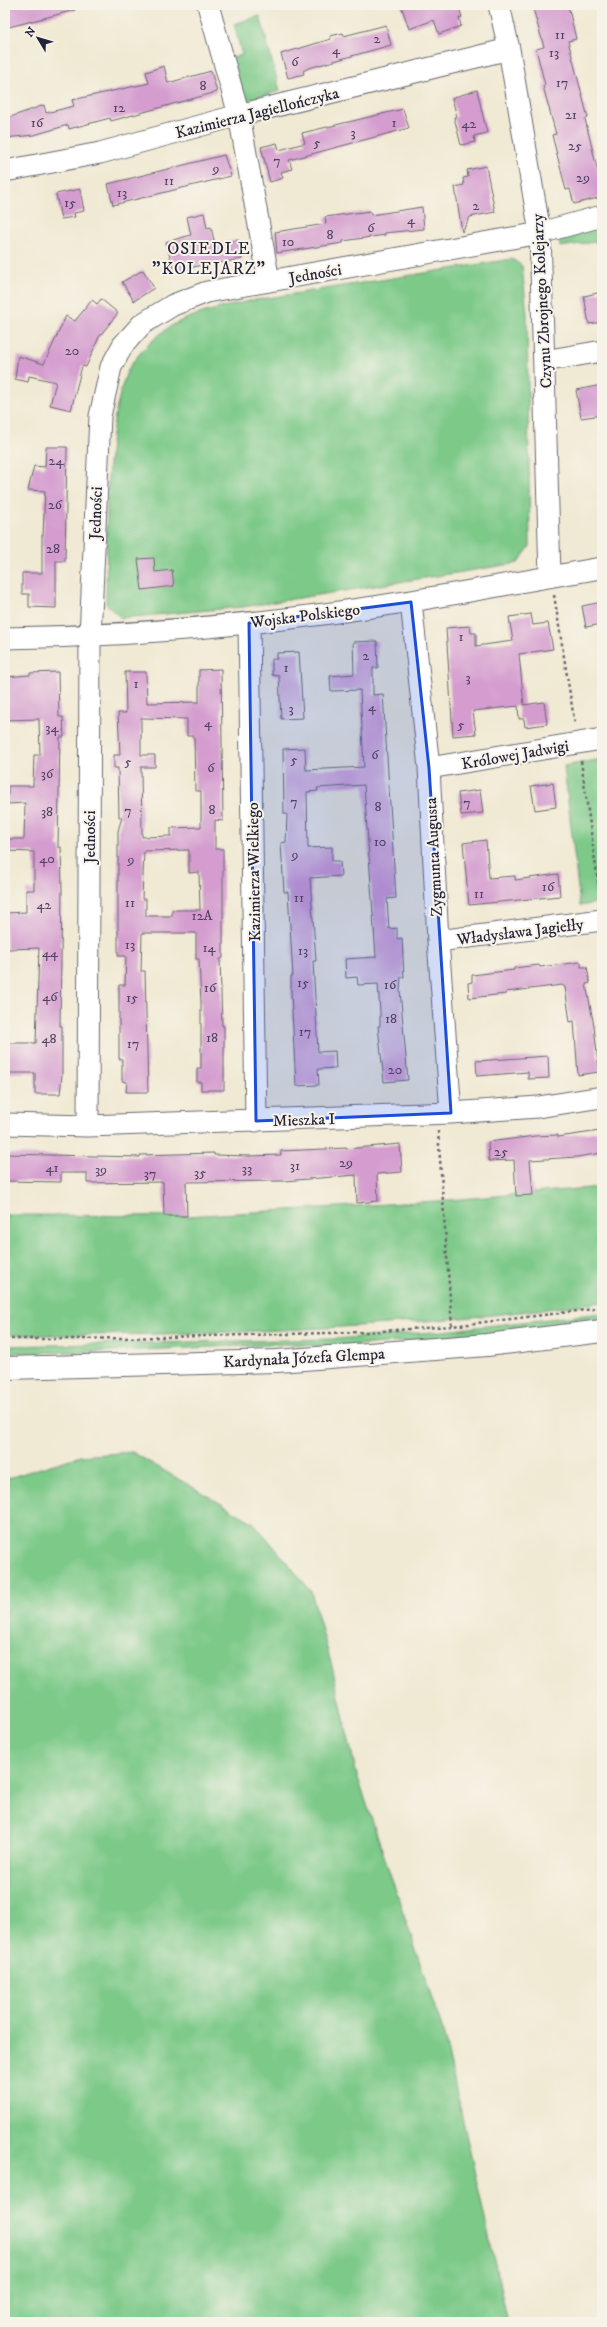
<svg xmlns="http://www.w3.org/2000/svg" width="607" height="2327" viewBox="0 0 607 2327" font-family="'IM FELL DW Pica',serif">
	<rect width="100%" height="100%" fill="#f7f3e8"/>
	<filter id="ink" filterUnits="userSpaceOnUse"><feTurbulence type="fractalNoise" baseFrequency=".025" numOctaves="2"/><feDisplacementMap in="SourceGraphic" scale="8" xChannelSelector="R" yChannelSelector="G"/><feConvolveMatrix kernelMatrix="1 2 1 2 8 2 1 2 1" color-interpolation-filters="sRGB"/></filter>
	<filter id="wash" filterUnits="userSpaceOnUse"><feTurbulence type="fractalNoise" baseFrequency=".012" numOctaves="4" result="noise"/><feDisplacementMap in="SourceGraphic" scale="16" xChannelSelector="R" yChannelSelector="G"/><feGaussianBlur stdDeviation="0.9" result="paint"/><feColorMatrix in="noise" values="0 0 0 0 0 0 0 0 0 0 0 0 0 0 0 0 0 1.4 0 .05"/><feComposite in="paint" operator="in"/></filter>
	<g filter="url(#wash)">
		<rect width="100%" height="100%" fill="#f0e9d3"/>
		<path fill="#7cc988" stroke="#4f7662" d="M260,16L280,91L240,102L229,58L242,55L234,24Z
			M602,221V241L560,247L559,232Z
			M512,259L522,266L527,314L530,546L518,563L243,607L121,618L106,604C108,534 102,443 125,377C130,360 154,338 168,328C188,314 226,307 249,301Z
			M602,759V902L580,906L564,766Z
			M602,1187V1302C404,1329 204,1336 5,1335V1215L187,1216L437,1201Z
			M602,1313V1321L436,1339L332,1347L290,1344L89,1352L5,1353V1346L334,1339L434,1332Z
			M132,1452L254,1523L311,1591L333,1670L356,1772L443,2031L508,2322H5V1479L80,1456Z"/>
		<g id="blocks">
			<path fill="#d49ccf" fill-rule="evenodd" d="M5,5H75V10L5,28Z
				M401,5H458L462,17L459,18L461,26L439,34L434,20L409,29Z
				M532,5H568L576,39L568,41L588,118L585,119L602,189V197L574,204L570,189L566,190L552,135L556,134L543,86L545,85L536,49L544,47Z
				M386,25L391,45L309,68L303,71L304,74L288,78L281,54L331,39L330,36L343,33L344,36Z
				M164,66L168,83L211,71L217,92L111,121L110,118L69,129L68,125L34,135L5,138V119L44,105L46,113L74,106L72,100L149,83L146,72Z
				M477,90L487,133L474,136L475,142L461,145L454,117H457L452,98Z
				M403,109L409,128L289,160L292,169L281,172L283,178L270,182L261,147L277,143L279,150L305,143L302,133Z
				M224,155L231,176L113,205L108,184Z
				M486,166L495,212L470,217L462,232L455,187L464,185L463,178L468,177L467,170Z
				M80,189L84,211L74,213L75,217L61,219L56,194Z
				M422,207L424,229L384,233L385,235L343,241V243L277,253L275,232L326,224L325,217L370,211L371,215Z
				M204,213L207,228L211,227L215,245L238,240L242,259L219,263L218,261L174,272L166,242L191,235L187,217Z
				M143,270L154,288L134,301L122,282Z
				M602,292V322L589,324L584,296Z
				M101,299L118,313L99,337L86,367L82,366L71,410L50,405L56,382L29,376L28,382L15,379L18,356L44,364L66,316L75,321L92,300L97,304Z
				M602,385V415L581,418L576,390Z
				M46,447H67L65,561H56V608L29,607V594H22V573H42V535H43L45,491L28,490L34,466L45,467Z
				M154,558L155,572L172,570L174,586L142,590L138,559Z
				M602,602V624L586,627L582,606Z
				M531,614L533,625L548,623L553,649L519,654L524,705L544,702L547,724L525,727L524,719H519L518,706L473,711L476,734L453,736L446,628L470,626L471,633H476V646L513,641L509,617Z
				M377,641L378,668H373V695L383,694L396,898L387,899L389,929L397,928V939L402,938L404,977H401L400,990L408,1080L384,1082L378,1026H380V1011L378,984L358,985L357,977L346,978L345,959L376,957L364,785L317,788L318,791L307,792L308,848L332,847V861H340L341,876L310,878L316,961H313L318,1052L335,1051L336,1068L318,1069L319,1085L296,1086L291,992V976H293L288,892H284L281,843L286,842L287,814H284L283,749L305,748L306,770L364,767L360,690L331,691L330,676L354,674L353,642Z
				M299,652L303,718L281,719L279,676L272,675V659H277V653Z
				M221,669L223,821L215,820V849H223V958L220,959L222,1026H224V1090H201V1082H197V1068H201V1003L199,959H196V933H142L141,971H145L148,1092H126L127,1082L122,1081V1059H119V985H125L126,956H118V831L122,817H119L118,768H114V755H120L118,713H126L125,672H146L147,703L199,702V670ZM141,718L187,719V736H194L195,791H201V827L171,828V836L142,837L141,767H155V755H141ZM189,850V873L199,872L200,910H172V916H146V899H142L144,851Z
				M58,672L59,717H63L64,737H60L58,847H61L62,890L60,1026H62V1074L60,1094H35V1073H5V1043H36L39,948L7,949L5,913L26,912V890H34V852L5,851V839H24L25,803L8,804V786H33L34,755H40L39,719L5,720V677L30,675V673Z
				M553,783L556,807L535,810L531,786Z
				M480,790L483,813L461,815L458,793Z
				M486,840L489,878L515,876V880L558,874L560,896L469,905L463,843Z
				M581,962V967H587L590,983L586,984L594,1026L599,1072L578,1075L574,1021L570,1022L565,987L562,985L506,992V994L469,998L468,983L472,982V975L514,970V968L539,965L540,967Z
				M548,1056L549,1078L528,1079V1072L477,1076L476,1061Z
				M600,1131L602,1153L577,1157L530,1160L533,1195L516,1196L514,1160L489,1161L488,1142L535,1136L558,1135V1137Z
				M400,1144L402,1172L377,1174L378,1201L357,1203L356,1175L284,1181L186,1182L187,1216H164L163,1182L87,1183V1173H61V1182L5,1181V1154L140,1157V1155L214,1153V1155L249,1156L281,1155V1151L346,1148V1149Z"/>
		</g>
	</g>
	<g filter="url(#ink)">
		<use href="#blocks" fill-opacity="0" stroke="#6a6870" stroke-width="1"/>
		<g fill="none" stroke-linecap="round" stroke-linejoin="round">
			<defs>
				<path id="minor" d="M208,5L239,115L269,281
					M499,5L509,49L540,233L550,576
					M5,171L100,153L239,115L509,49
					M544,361L602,351
					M411,602L429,768L438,941L451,1113
					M249,623L256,1121
					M5,638C141,636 277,623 411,601C475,591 538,578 602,568
					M429,768L602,739
					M438,941L602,920
					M5,1124L88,1126L451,1113L538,1107L602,1097
					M88,1126L90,637L100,416L111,367L123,345L142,324L173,305L207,292L540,233L602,216"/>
				<path id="major" d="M5,1368L277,1361L487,1345L602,1331"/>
			</defs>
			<use href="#minor" stroke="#6a6870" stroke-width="23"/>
			<use href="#major" stroke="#6a6870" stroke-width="24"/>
			<path stroke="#6a6870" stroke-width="2.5" stroke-dasharray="3 3" stroke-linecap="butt" d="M554,595L575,725
				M581,761L601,903
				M438,1131L452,1326
				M5,1339H81L368,1332L452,1326L602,1308"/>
			<use href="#minor" stroke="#fff" stroke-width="21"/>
			<use href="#major" stroke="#fff" stroke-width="22"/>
		</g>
	</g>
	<path fill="#1d4ed8" fill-opacity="0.2" stroke="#1d4ed8" stroke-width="3" stroke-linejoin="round" d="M411,602L429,768L451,1113L256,1121L249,623Z"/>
	<g text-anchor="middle" stroke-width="4" stroke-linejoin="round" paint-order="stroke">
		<g font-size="14" fill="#4e4060">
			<text x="560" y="39">11</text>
			<text x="377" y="43">2</text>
			<text x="336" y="54">4</text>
			<text x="554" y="57">13</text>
			<text x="295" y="66">6</text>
			<text x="562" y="87">17</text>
			<text x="203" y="90">8</text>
			<text x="119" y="112">12</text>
			<text x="571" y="119">21</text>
			<text x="37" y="127">16</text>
			<text x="394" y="127">1</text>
			<text x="469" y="128">42</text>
			<text x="353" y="137">3</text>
			<text x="317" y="147">5</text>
			<text x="575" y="150">25</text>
			<text x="277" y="165">7</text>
			<text x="216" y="173">9</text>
			<text x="583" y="182">29</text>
			<text x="169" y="185">11</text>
			<text x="122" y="197">13</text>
			<text x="70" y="207">15</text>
			<text x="476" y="210">2</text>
			<text x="411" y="224">4</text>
			<text x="371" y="232">6</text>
			<text x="330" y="239">8</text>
			<text x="288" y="246">10</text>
			<text x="72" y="355">20</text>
			<text x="56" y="465">24</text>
			<text x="55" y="509">26</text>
			<text x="53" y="553">28</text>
			<text x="461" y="641">1</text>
			<text x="366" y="660">2</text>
			<text x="286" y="672">1</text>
			<text x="468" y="682">3</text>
			<text x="136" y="688">1</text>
			<text x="372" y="711">4</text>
			<text x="291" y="713">3</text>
			<text x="208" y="727">4</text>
			<text x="461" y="729">5</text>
			<text x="52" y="732">34</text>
			<text x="375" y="759">6</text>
			<text x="294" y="764">5</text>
			<text x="128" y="766">5</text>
			<text x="211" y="772">6</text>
			<text x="47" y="778">36</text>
			<text x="294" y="806">7</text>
			<text x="467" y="807">7</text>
			<text x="378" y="811">8</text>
			<text x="212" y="814">8</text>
			<text x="128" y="815">7</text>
			<text x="47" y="816">38</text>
			<text x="380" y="846">10</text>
			<text x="295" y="859">9</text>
			<text x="47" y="863">40</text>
			<text x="131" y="864">9</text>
			<text x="548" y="891">16</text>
			<text x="479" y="898">11</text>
			<text x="299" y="902">11</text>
			<text x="130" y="907">11</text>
			<text x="44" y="909">42</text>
			<text x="202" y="920">12A</text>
			<text x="130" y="949">13</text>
			<text x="209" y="952">14</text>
			<text x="303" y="955">13</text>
			<text x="50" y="957">44</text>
			<text x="303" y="987">15</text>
			<text x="390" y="989">16</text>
			<text x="210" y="992">16</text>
			<text x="50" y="1001">46</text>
			<text x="132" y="1002">15</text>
			<text x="391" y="1023">18</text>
			<text x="305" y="1036">17</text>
			<text x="212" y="1042">18</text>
			<text x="49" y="1043">48</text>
			<text x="133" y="1048">17</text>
			<text x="395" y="1074">20</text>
			<text x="501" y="1156">25</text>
			<text x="346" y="1167">29</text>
			<text x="295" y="1170">31</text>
			<text x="52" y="1172">41</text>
			<text x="247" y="1173">33</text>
			<text x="101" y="1174">39</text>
			<text x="200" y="1177">35</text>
			<text x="150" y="1178">37</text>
		</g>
		<g font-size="16" fill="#22223b" stroke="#f7f3e8">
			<text transform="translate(257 112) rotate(-14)" y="6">Kazimierza Jagiellończyka</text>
			<text transform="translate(315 273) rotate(-10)" y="6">Jedności</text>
			<text transform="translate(541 301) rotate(-93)" y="6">Czynu Zbrojnego Kolejarzy</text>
			<text transform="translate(95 513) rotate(-88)" y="6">Jedności</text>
			<text transform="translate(305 615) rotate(-7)" y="6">Wojska Polskiego</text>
			<text transform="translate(515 754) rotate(-10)" y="6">Królowej Jadwigi</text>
			<text transform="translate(89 837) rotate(-90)" y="6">Jedności</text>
			<text transform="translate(433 857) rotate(-93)" y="6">Zygmunta Augusta</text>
			<text transform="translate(253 872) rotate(-91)" y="6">Kazimierza Wielkiego</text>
			<text transform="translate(520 931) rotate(-7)" y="6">Władysława Jagiełły</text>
			<text transform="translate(304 1119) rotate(-2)" y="6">Mieszka I</text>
			<text transform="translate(304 1357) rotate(-3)" y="6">Kardynała Józefa Glempa</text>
		</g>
		<g font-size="17" letter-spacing="1" fill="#22223b" stroke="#f7f3e8">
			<text x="209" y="254">OSIEDLE<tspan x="209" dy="20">"KOLEJARZ"</tspan></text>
		</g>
	</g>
	<rect width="607" height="2327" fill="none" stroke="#f7f3e8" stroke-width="20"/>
	<g transform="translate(38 38) rotate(308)" stroke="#f7f3e8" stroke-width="3" paint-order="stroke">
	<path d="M0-3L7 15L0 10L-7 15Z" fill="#22223b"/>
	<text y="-6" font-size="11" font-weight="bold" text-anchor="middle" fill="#22223b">N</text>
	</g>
</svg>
